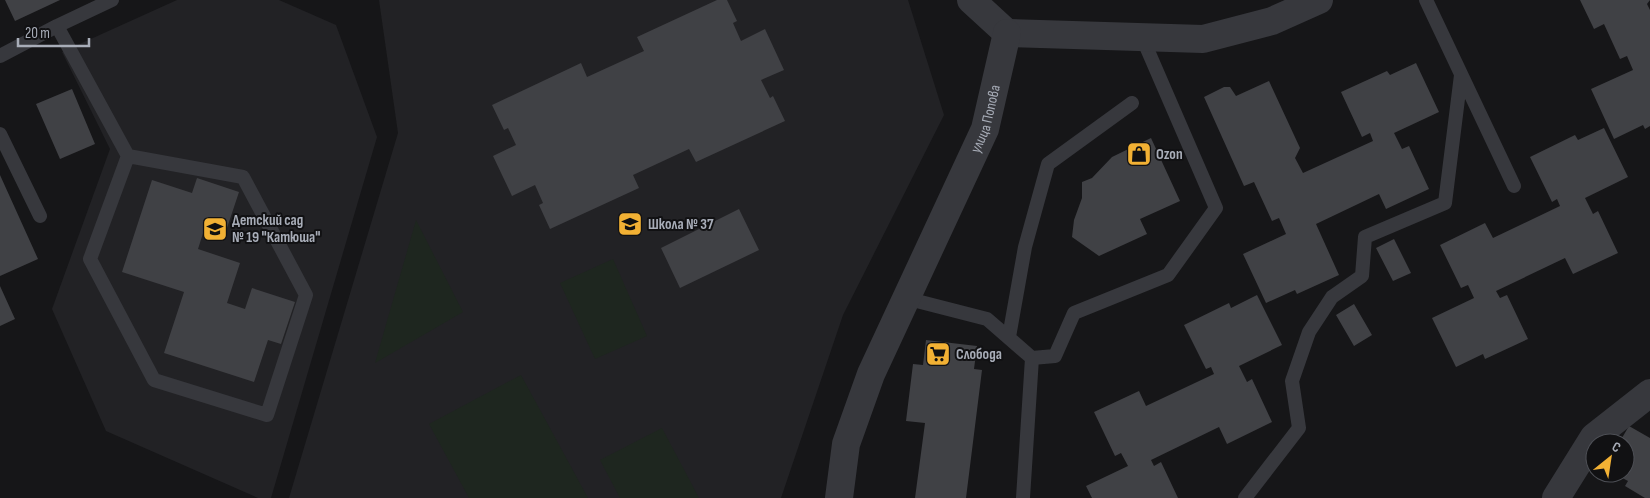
<svg xmlns="http://www.w3.org/2000/svg" width="1650" height="498" viewBox="0 0 1650 498" font-family="'Sofia Sans Condensed',sans-serif">
	<rect width="100%" height="100%" fill="#161618"/>
	<path fill="#222225" d="M177,0H279L336,25L377,137L271,498H258L106,431L52,309L110,149L62,52Z
		M379,0H908L944,115L843,315L781,498H289L398,133Z"/>
	<path fill="#1e261f" d="M416,220L463,312L375,363Z
		M613,259L647,336L595,359L560,283Z
		M521,375L588,498H469L429,424Z
		M662,428L699,498H620L600,460Z"/>
	<path fill="#404145" d="M5,0H60L15,21Z
		M717,0H727L737,21L733,23L741,41L765,29L784,70L761,80L770,98L773,96L785,121L696,162L689,149L633,175L639,188L550,229L539,205L543,203L535,185L512,196L493,156L516,145L508,128L504,130L492,105L581,63L587,77L644,51L637,37Z
		M1580,0H1650L1647,4L1650,10V126L1645,129L1643,125L1614,139L1591,89L1633,70L1627,56L1620,59L1604,24L1594,29Z
		M1416,63L1439,112L1394,133L1402,149L1409,146L1429,189L1386,209L1379,194L1316,224L1339,275L1297,294L1295,290L1266,303L1243,254L1286,234L1279,218L1272,221L1254,182L1244,186L1204,97L1224,87H1230L1236,96L1269,81L1300,148L1295,158L1303,173L1373,141L1370,133L1362,137L1341,92L1387,71L1390,75Z
		M72,89L95,144L60,159L36,104Z
		M1604,128L1628,177L1585,198L1593,214L1598,211L1618,253L1573,274L1565,258L1496,291L1500,298L1507,295L1528,339L1485,359L1483,354L1456,367L1432,318L1474,298L1468,285L1461,288L1440,245L1485,223L1493,238L1560,206L1557,199L1552,202L1530,157L1575,135L1578,140Z
		M1151,138L1180,201L1140,219L1147,234L1099,256L1072,237L1074,220L1082,198V182L1092,178L1112,157Z
		M0,175L38,259L0,276Z
		M197,178L239,192L225,234L205,227L198,249L240,263L227,303L245,309L252,288L295,302L281,344L268,340L254,382L164,353L184,292L122,272L152,180L192,193Z
		M739,209L759,250L680,288L661,248Z
		M1394,239L1411,273L1393,281L1376,248Z
		M0,286L15,319L0,326Z
		M1257,295L1282,345L1239,366L1247,382L1252,379L1272,422L1227,444L1219,427L1151,460L1154,466L1161,462L1178,498H1092L1086,486L1128,466L1121,453L1115,456L1094,412L1139,391L1146,406L1214,374L1211,367L1206,369L1184,325L1229,303L1231,308Z
		M1354,304L1372,335L1354,346L1336,315Z
		M926,340L977,346L974,369L982,370L966,498H915L925,423L906,421L913,364L923,365Z
		M1629,426L1650,438V498H1645L1625,486L1628,481L1613,473H1625V443H1619Z"/>
	<g fill="none" stroke-linecap="round" stroke-linejoin="round">
		<path stroke="#37383d" stroke-width="14" d="M1426,0L1514,186
			M57,26L128,156L90,259L154,380L267,415L306,295L243,177L128,156
			M0,56L57,26L112,0
			M0,134L40,216
			M905,298L987,319L1032,358L1023,498
			M1009,337L1025,247L1048,164L1132,103
			M1032,358L1055,356L1074,313L1168,275L1216,208L1142,37
			M1245,498L1299,428L1292,381L1309,332L1332,297L1362,276L1365,237L1445,203L1461,75"/>
		<path stroke="#37383d" stroke-width="28" d="M1556,498L1594,437L1650,393"/>
		<g stroke="#37383d" stroke-width="28">
			<path d="M971,0L1007,33"/>
			<path d="M1007,33L1203,39L1272,21L1319,0"/>
			<path id="s1" d="M839,498L846,444L871,374L985,129L1007,33"/>
		</g>
	</g>
	<defs>
		<symbol id="shop-square" viewBox="-11 -11 22 22"><rect x="-9" y="-9" width="18" height="18" rx="4" fill="#f2b134" stroke="#111113"/><path d="M-5-2.5h2.3a2.7 3.5 0 0 1 5.4 0H5L5.5 6h-11ZM-1.5-2.5h3a1.5 2.3 0 0 0-3 0Z" fill="#111"/></symbol>
		<symbol id="school-square" viewBox="-11 -11 22 22"><rect x="-9" y="-9" width="18" height="18" rx="4" fill="#f2b134" stroke="#111113"/><path d="M0-5L7-2L0 1L-7-2ZM-4 1L0 2.5L4 1V4Q0 6-4 4Z" fill="#111"/></symbol>
		<symbol id="supermarket-square" viewBox="-11 -11 22 22"><rect x="-9" y="-9" width="18" height="18" rx="4" fill="#f2b134" stroke="#111113"/><path d="M-6-5.5h2.5l.6 2H6L4.5 2H-2.5L-4.4-4H-6ZM-1.5 3.2a1.3 1.3 0 1 0 .1 0ZM3 3.2a1.3 1.3 0 1 0 .1 0Z" fill="#111"/></symbol>
	</defs>
	<g fill-rule="evenodd">
		<use href="#shop-square" x="1125" y="140" width="28" height="28"/>
		<use href="#school-square" x="616" y="210" width="28" height="28"/>
		<use href="#school-square" x="201" y="215" width="28" height="28"/>
		<use href="#supermarket-square" x="924" y="340" width="28" height="28"/>
	</g>
	<g text-anchor="middle" stroke-width="4" stroke-linejoin="round" paint-order="stroke">
		<g font-size="15" fill="#a8adb8" stroke="#111113">
			<text dy="5" stroke="none"><textPath href="#s1" startOffset="409">улица Попова</textPath></text>
		</g>
		<g font-size="15" font-weight="bold" fill="#a8adb8" stroke="#111113" text-anchor="start">
			<text x="1156" y="159">Ozon</text>
			<text x="232" y="225">Детский сад<tspan x="232" dy="17">№ 19 "Катюша"</tspan></text>
			<text x="648" y="229">Школа № 37</text>
			<text x="956" y="359">Слобода</text>
		</g>
	</g>
	<g transform="translate(1610 458) rotate(30)"><circle r="24" fill="#111113" stroke="#4d4f55"/>
	<path d="M0-4L9 19L0 12L-9 19Z" fill="#f2b134"/>
	<text y="-8" font-size="14" font-weight="bold" text-anchor="middle" fill="#a8adb8">С</text>
	</g>
	<path d="M18 38v8h71v-8" fill="none" stroke="#a8adb8" stroke-width="2.5"/>
	<text x="25" y="38" font-size="15" fill="#a8adb8" stroke="#111113" stroke-width="4" paint-order="stroke">20 m</text>
</svg>
